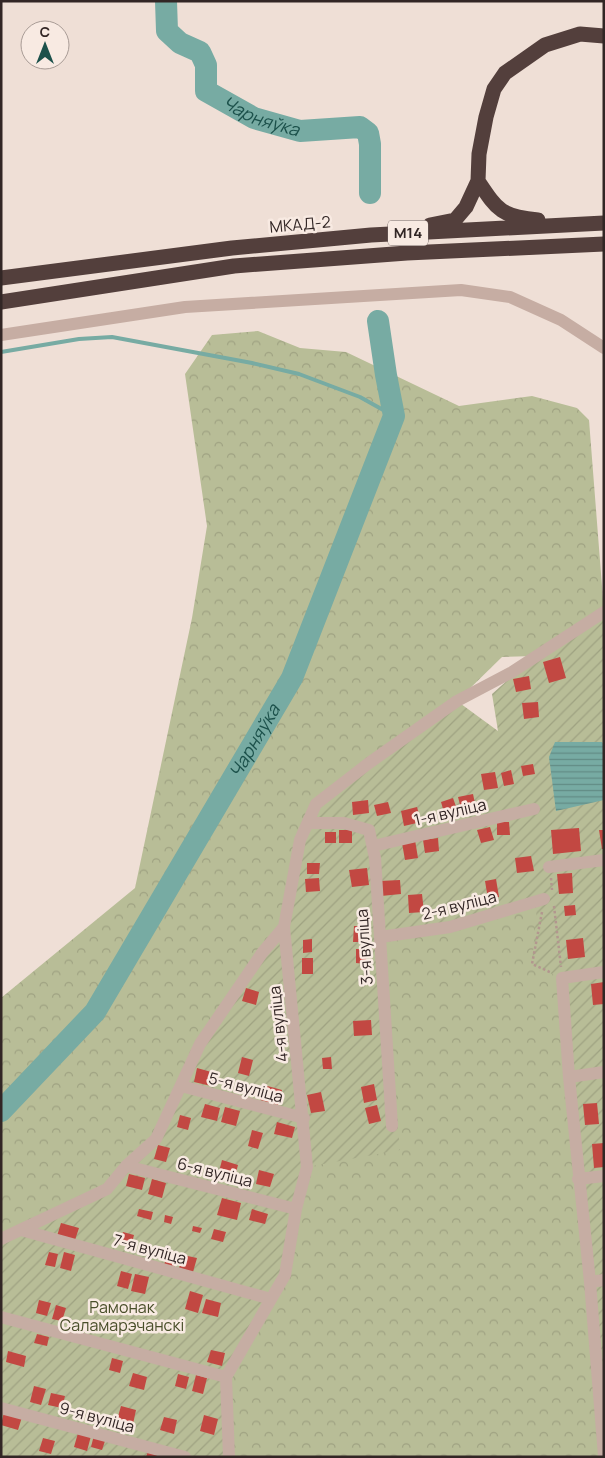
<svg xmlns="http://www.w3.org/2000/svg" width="605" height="1458" viewBox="0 0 605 1458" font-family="Manrope,sans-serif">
	<defs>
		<pattern id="forest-crowns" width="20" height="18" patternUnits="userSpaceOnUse" patternTransform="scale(1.25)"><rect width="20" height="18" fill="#b8bd97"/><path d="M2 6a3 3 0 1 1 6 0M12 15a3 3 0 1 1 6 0" fill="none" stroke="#9fa282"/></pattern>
		<pattern id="garden-furrows" width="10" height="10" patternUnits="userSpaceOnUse" patternTransform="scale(1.25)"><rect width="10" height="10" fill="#b8bd97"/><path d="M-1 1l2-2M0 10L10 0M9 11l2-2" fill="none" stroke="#9fa282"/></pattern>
		<pattern id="water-rules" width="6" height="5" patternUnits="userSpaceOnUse" patternTransform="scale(1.25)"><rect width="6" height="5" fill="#77aba3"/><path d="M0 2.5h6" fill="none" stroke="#628b85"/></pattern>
	</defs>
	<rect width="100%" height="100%" fill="#efdfd6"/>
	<path fill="url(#forest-crowns)" d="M258,331L300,348L346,352L459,406L532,396L577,408L589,420L604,612L535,656L502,657L457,701L284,927L156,1139L107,1189L1,1239V998L135,888L192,618L207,526L185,374L212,335Z
		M537,904L562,978L604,1457H229L226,1377L307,1167L389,1037L380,938Z"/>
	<path fill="url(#garden-furrows)" d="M604,612V1427L562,979L532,964L537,905L380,938L400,1150L307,1167L285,1275L226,1377L228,1457H1V1239L107,1189L156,1139L200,1044L284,927L300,840L316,804L457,701L498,731L492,694L535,656Z"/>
	<path fill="url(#water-rules)" d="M555,742H602L604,745V800L556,811L549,757Z"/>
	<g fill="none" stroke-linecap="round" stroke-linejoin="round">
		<path stroke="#77aba3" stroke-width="4" d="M1,352L79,339L112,337L252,363L299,374L360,397L394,416"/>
		<g stroke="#77aba3" stroke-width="22">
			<path id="s1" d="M166,1L167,31L180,43L200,52L206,65V91L254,118L300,131L360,127L368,133L370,144V193"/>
			<path id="s2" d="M1,1111L95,1012L292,678L394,416L386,375L378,321"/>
		</g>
	</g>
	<path fill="#c24842" d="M560,657L566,678L549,683L543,662Z
		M529,676L531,689L516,692L513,679Z
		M538,702L539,717L524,719L522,703Z
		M533,764L535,774L523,776L521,766Z
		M511,770L514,784L504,786L501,773Z
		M495,772L498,788L484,790L481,774Z
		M473,794L477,813L463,816L458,797Z
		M453,798L459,815L446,819L441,802Z
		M368,800L369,813L353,815L352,802Z
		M388,802L391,813L377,816L374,805Z
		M417,807L421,822L404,826L401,811Z
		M497,822H509L510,835H497Z
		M490,827L494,840L481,843L477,830Z
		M579,828L581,851L553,854L551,830Z
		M339,830H352V843H339Z
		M599,830H604V849H602Z
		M325,832H336V843H325Z
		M438,838L439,851L425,853L423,840Z
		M415,840L418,858L405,860L402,843Z
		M531,856L534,871L517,873L515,858Z
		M307,863H320L319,874H307Z
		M367,868L369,885L352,887L349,870Z
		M572,873L573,893L559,894L557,874Z
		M319,878L320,891L306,892L305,879Z
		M496,879L499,897L488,899L485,881Z
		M400,880L401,894L381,896L380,881Z
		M422,894L424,912L409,913L408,895Z
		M575,905L576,915L565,916L564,906Z
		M354,926H363V942H353Z
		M583,938L585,957L568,959L566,940Z
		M312,939V952L303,953V940Z
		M356,949H366V964L356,963Z
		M302,958H313V974H302Z
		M604,982V1004L593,1005L591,984Z
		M246,988L259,992L256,1005L242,1001Z
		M371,1020L372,1035L354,1036L353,1021Z
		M242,1057L253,1060L249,1076L238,1073Z
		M331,1057L332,1069H323L322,1058Z
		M197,1068L215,1073L211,1086L194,1082Z
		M374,1084L377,1100L364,1103L361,1087Z
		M264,1085L282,1090L278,1105L260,1100Z
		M321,1092L325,1111L311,1113L307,1095Z
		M597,1103L599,1124L585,1125L583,1104Z
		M205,1104L220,1108L217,1121L201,1117Z
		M377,1105L381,1121L369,1124L365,1108Z
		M225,1107L240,1111L236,1126L221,1122Z
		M180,1115L191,1118L188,1130L177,1127Z
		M277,1122L295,1127L292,1138L274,1134Z
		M252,1130L263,1133L258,1149L248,1146Z
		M604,1143V1167L594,1168L592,1144Z
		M158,1145L170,1148L166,1162L154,1159Z
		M222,1160L238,1165L234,1180L218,1176Z
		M259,1170L274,1174L270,1187L256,1184Z
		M129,1174L145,1178L142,1190L126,1186Z
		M152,1179L166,1183L162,1198L148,1194Z
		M222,1198L241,1203L237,1220L217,1215Z
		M139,1209L153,1212L151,1220L137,1216Z
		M252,1209L268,1214L265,1224L249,1220Z
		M165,1215L173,1217L171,1224L164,1222Z
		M61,1223L79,1228L75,1240L57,1236Z
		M193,1226L202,1228L200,1233L192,1231Z
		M214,1229L226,1232L223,1242L211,1239Z
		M123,1232L134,1235L131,1247L119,1244Z
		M49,1252L58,1254L55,1267L45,1265Z
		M64,1252L75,1255L71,1271L60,1268Z
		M168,1252L177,1254L174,1268L164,1265Z
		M183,1255L197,1258L193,1272L179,1268Z
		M121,1271L132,1274L128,1289L117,1286Z
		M135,1274L149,1277L145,1294L131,1291Z
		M190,1291L203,1295L198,1313L185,1309Z
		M206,1299L221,1303L218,1317L202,1313Z
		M39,1300L51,1303L47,1316L36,1313Z
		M56,1305L66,1308L62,1321L52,1319Z
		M37,1334L49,1337L47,1346L34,1343Z
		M211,1350L225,1353L222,1366L207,1362Z
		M8,1351L26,1356L24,1367L6,1362Z
		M112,1358L123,1361L120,1373L109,1370Z
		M133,1373L147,1377L144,1390L129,1386Z
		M178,1374L189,1377L186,1389L175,1386Z
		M196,1375L207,1378L203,1394L192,1391Z
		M34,1386L46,1389L41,1405L30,1402Z
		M51,1393L65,1396L62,1408L48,1405Z
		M121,1406L136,1410L133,1424L117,1420Z
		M4,1412L22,1417L18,1430L1,1425Z
		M204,1415L218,1419L214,1435L200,1431Z
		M164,1417L177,1420L174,1434L160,1430Z
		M78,1433L91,1436L87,1451L74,1447Z
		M94,1435L106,1438L102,1450L91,1447Z
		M43,1438L55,1441L51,1454L39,1451Z
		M148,1451L160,1457H146Z"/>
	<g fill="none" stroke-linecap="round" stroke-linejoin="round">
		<path stroke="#b2968e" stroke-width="2.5" stroke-dasharray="2.5 2.5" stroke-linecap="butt" d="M551,878L552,890
			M554,906L561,967
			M542,912L532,964L552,973"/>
		<path stroke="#c6ada3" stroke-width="12" d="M1,335L185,307L461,290L510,297L561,320L604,348
			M308,823H344L369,830L375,858L392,1126
			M373,846L534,809
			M549,867L604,860
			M380,937L450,927L544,899
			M604,972L562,978L569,1077L590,1282L604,1456
			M569,1077L604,1072
			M181,1086L304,1118
			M126,1166L296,1209
			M578,1179L604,1176
			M21,1230L271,1299
			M1,1239L107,1189L126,1166L156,1139L200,1044L262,953L284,927L300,840L316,804L369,763L457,701L512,672L604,612
			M590,1282L604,1280
			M1,1317L226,1377
			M1,1408L185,1457
			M229,1457L226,1377L285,1275L296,1209L307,1167L284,927"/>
		<path stroke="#533f3c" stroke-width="15" d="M478,181C498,211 501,216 538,220
			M430,225L455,220L466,207L478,181L479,154L486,117L494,89L505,73L545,45L580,34L604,36
			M1,278L232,248L371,235L604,223
			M1,302L234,266L407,253L604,244"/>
	</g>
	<g text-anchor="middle" stroke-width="5" stroke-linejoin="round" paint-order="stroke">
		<rect fill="#f8eae2" stroke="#6d615e" stroke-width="1" x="388" y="220.5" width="40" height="25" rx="4"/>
		<g font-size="15" font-weight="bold" fill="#322625">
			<text x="408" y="238">М14</text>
		</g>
		<g font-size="16" fill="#322625" stroke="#f8eae2">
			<text transform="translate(300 224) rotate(-5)" y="6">МКАД-2</text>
			<text transform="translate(450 812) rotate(-13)" y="6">1-я вуліца</text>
			<text transform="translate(459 905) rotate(-14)" y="6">2-я вуліца</text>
			<text transform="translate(364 947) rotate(-94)" y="6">3-я вуліца</text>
			<text transform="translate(278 1024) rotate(-96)" y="6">4-я вуліца</text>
			<text transform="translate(246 1087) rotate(15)" y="6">5-я вуліца</text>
			<text transform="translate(215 1172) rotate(14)" y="6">6-я вуліца</text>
			<text transform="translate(150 1249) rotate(15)" y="6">7-я вуліца</text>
			<text transform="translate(97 1417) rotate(15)" y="6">9-я вуліца</text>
		</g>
		<g font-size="16" fill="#494f2a" stroke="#f8eae2">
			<text x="122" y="1313">Рамонак<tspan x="122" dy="18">Саламарэчанскі</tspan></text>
		</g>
		<g font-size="18" font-style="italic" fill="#1c514b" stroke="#f8eae2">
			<text dy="6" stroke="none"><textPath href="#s1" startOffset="171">Чарняўка</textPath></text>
			<text dy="6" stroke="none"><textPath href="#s2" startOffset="451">Чарняўка</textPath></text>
		</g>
	</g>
	<rect width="605" height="1458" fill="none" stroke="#322625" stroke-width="5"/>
	<g transform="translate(45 45)"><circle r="24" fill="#f8eae2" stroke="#a99c96"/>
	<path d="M0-4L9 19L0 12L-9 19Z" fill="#1c514b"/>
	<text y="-8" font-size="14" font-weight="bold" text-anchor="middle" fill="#322625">С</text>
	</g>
</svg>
